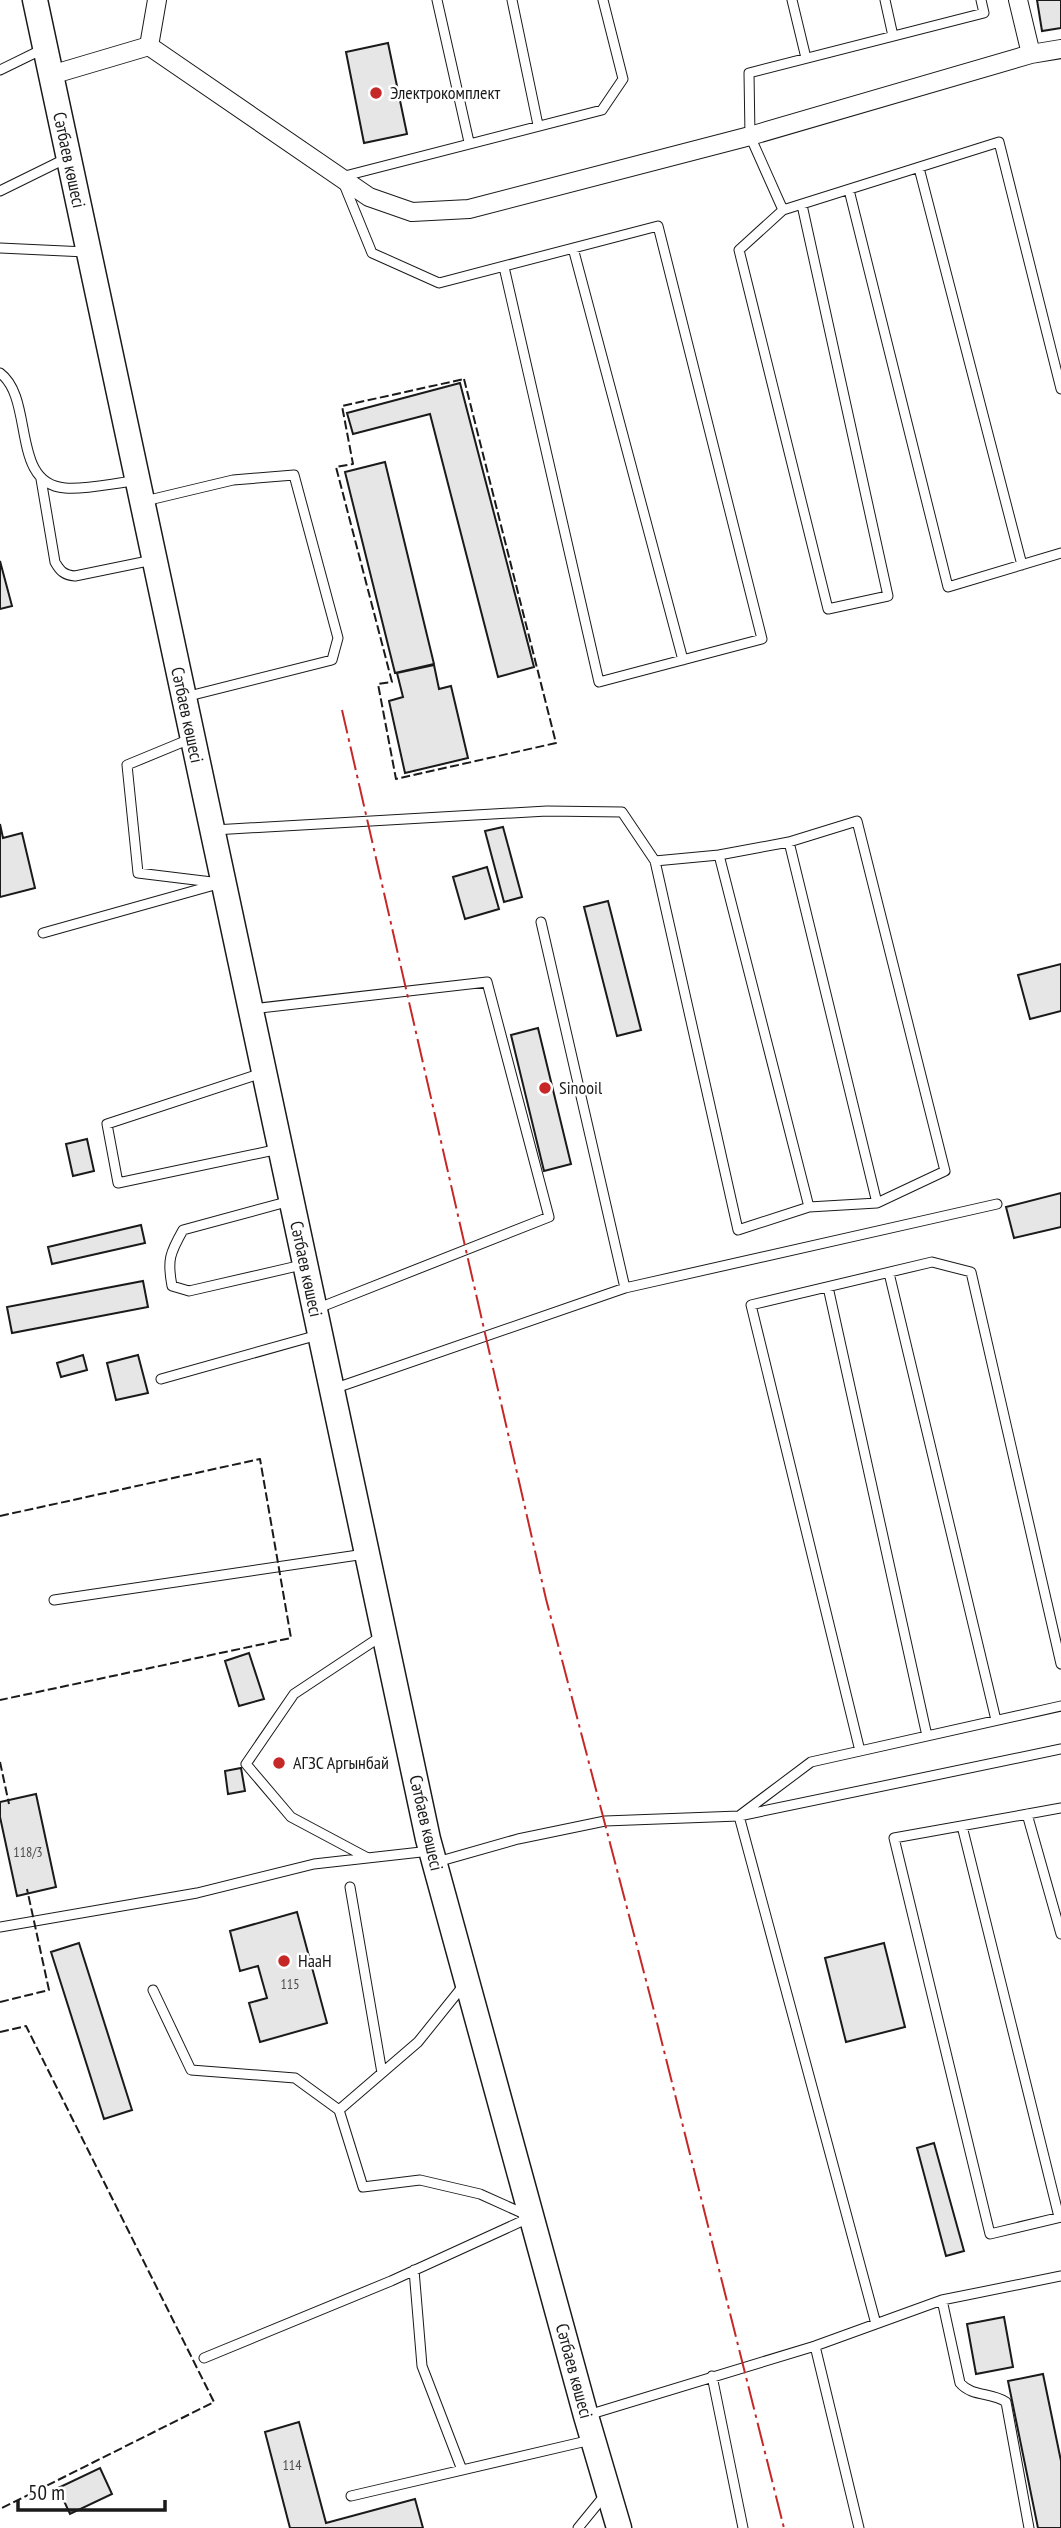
<svg xmlns="http://www.w3.org/2000/svg" width="1061" height="2528" viewBox="0 0 1061 2528" font-family="'PT Sans Narrow',sans-serif">
	<rect width="100%" height="100%" fill="#fff"/>
	<path fill="#e6e6e6" stroke="#1a1a1a" stroke-width="2" d="M1037,0H1061V28L1042,31Z
		M388,43L407,134L364,143L346,52Z
		M460,383L534,667L498,677L430,414L353,434L347,413Z
		M385,462L434,664L395,673L345,472Z
		M0,561L12,606L0,609Z
		M434,665L439,689L451,686L468,758L405,773L389,701L403,697L397,673Z
		M0,824L3,838L22,833L35,888L0,897Z
		M503,827L522,897L504,902L485,831Z
		M487,867L499,909L465,919L453,877Z
		M608,901L641,1030L617,1036L584,907Z
		M1061,964V1011L1030,1019L1018,975Z
		M538,1028L571,1164L544,1171L511,1035Z
		M87,1139L94,1171L73,1176L66,1144Z
		M1061,1193V1227L1014,1238L1006,1207Z
		M141,1225L145,1243L52,1264L48,1247Z
		M143,1281L148,1307L12,1333L7,1307Z
		M83,1355L87,1370L61,1377L57,1363Z
		M138,1355L148,1393L116,1400L107,1363Z
		M249,1653L264,1699L239,1706L225,1661Z
		M241,1768L245,1791L228,1794L225,1771Z
		M36,1794L56,1887L17,1896L0,1817V1802Z
		M297,1912L327,2023L260,2042L249,2003L267,1998L258,1966L240,1971L230,1931Z
		M79,1943L132,2110L104,2119L51,1952Z
		M884,1943L905,2027L846,2042L825,1958Z
		M934,2143L964,2251L946,2256L917,2148Z
		M1004,2317L1013,2367L976,2374L967,2324Z
		M1043,2374L1061,2461V2528H1038L1008,2381Z
		M299,2422L326,2523L415,2499L423,2528H290L265,2432Z
		M100,2468L112,2494L70,2514L58,2488Z"/>
	<g fill="none" stroke-linecap="round" stroke-linejoin="round">
		<defs>
			<path id="service" d="M437,0L469,142
				M512,0L538,125
				M792,0L806,58
				M885,0L893,36
				M0,70L43,49
				M919,168L1022,565
				M849,190L948,587L1061,553
				M0,191L67,158
				M802,205L888,596L828,609L739,250L783,210L750,136L749,73L984,13L981,0
				M783,210L999,142L1061,389
				M0,248L86,252
				M573,248L683,660
				M504,267L599,682L762,639L658,226L439,283L372,253L341,177L602,110L623,79L603,0
				M0,373C35,399 10,484 65,488C85,490 114,483 135,481
				M41,479L55,562C60,571 64,575 75,576L153,560
				M145,501L233,480L294,475L338,638L332,660L185,697
				M190,739L127,765L138,873L220,883
				M214,830L547,811L622,812L655,861
				M789,842L877,1203L945,1171L857,821L789,842L719,855L809,1207L877,1203
				M719,855L655,861L738,1230L809,1207
				M43,933L218,884
				M251,1009L487,982L549,1217L316,1309
				M262,1073L107,1124L118,1183L279,1149
				M290,1201L183,1230C170,1253 167,1260 172,1286L189,1291L302,1265
				M889,1273L996,1720
				M828,1287L927,1736
				M625,1288L997,1204
				M161,1379L318,1335
				M333,1389L625,1288L541,922
				M54,1600L365,1554
				M860,1751L751,1305L932,1262L971,1272L1061,1664
				M1061,1808L894,1838L990,2234L1061,2217
				M1027,1814L1061,1934
				M962,1826L1059,2217
				M366,1857L291,1817L246,1764L294,1694L383,1635
				M437,1862L518,1839L605,1821L739,1816L811,1762L1061,1706
				M350,1887L382,2073
				M0,1927L197,1893L314,1864L430,1851
				M153,1990L191,2070L295,2078L339,2110
				M414,2270L422,2366L462,2470
				M942,2300L960,2383C972,2397 991,2392 1006,2402L1029,2528
				M876,2324L739,1816L1061,1749
				M815,2346L859,2528
				M204,2358L391,2281L531,2217L480,2194L420,2180L363,2187L339,2110L418,2042L463,1986
				M712,2376L743,2528
				M588,2415L815,2346L942,2300L1061,2276
				M351,2496L591,2440
				M578,2528L605,2495"/>
			<path id="minor" d="M1018,0L1031,54
				M149,46L369,197L412,212L469,209L750,136L1031,54L1061,49
				M149,46L157,0
				M51,75L149,46"/>
			<path id="secondary" d="M35,0L428,1839L586,2416L619,2528"/>
		</defs>
		<use href="#service" stroke="#1a1a1a" stroke-width="11"/>
		<use href="#minor" stroke="#1a1a1a" stroke-width="20"/>
		<use href="#secondary" stroke="#1a1a1a" stroke-width="27"/>
		<use href="#service" stroke="#fff" stroke-width="9"/>
		<use href="#minor" stroke="#fff" stroke-width="18"/>
		<use href="#secondary" stroke="#fff" stroke-width="24"/>
		<path stroke="#1a1a1a" stroke-width="2" stroke-dasharray="9 3.5" stroke-linecap="butt" d="M464,379L556,743L396,779L378,684L392,682L336,467L353,464L342,406Z
			M0,1516L260,1459L291,1638L0,1700
			M0,1762L9,1804
			M0,2002L49,1990L27,1889
			M0,2032L26,2026L214,2402L0,2509"/>
		<path stroke="#c62828" stroke-width="2" stroke-dasharray="24 5 3.5 5" stroke-linecap="butt" d="M342,710L546,1599L653,2007L784,2528"/>
	</g>
	<g fill="#c62828" stroke="#fff" stroke-width="2.5">
		<circle cx="376" cy="93" r="7"/>
		<circle cx="545" cy="1088" r="7"/>
		<circle cx="279" cy="1763" r="7"/>
		<circle cx="284" cy="1961" r="7"/>
	</g>
	<g text-anchor="middle" stroke-width="5" stroke-linejoin="round" paint-order="stroke">
		<g font-size="14" fill="#4d4d4d">
			<text x="28" y="1857">118/3</text>
			<text x="290" y="1989">115</text>
			<text x="292" y="2470">114</text>
		</g>
		<g font-size="18" fill="#1a1a1a" stroke="#fff" text-anchor="start">
			<text x="390" y="99">Электрокомплект</text>
			<text x="559" y="1094">Sinooil</text>
			<text x="293" y="1769">АГЗС Аргынбай</text>
			<text x="298" y="1967">НааН</text>
		</g>
		<g font-size="18" fill="#1a1a1a" stroke="#fff">
			<text transform="translate(69 160) rotate(78)" y="6">Сәтбаев көшесі</text>
			<text transform="translate(187 715) rotate(78)" y="6">Сәтбаев көшесі</text>
			<text transform="translate(306 1269) rotate(78)" y="6">Сәтбаев көшесі</text>
			<text transform="translate(426 1823) rotate(77)" y="6">Сәтбаев көшесі</text>
			<text transform="translate(574 2371) rotate(75)" y="6">Сәтбаев көшесі</text>
		</g>
	</g>
	<path d="M18 2500v10h147v-10" fill="none" stroke="#1a1a1a" stroke-width="3.5"/>
	<text x="28" y="2500" font-size="21" fill="#1a1a1a" stroke="#ffffff" stroke-width="5" paint-order="stroke">50 m</text>
</svg>
